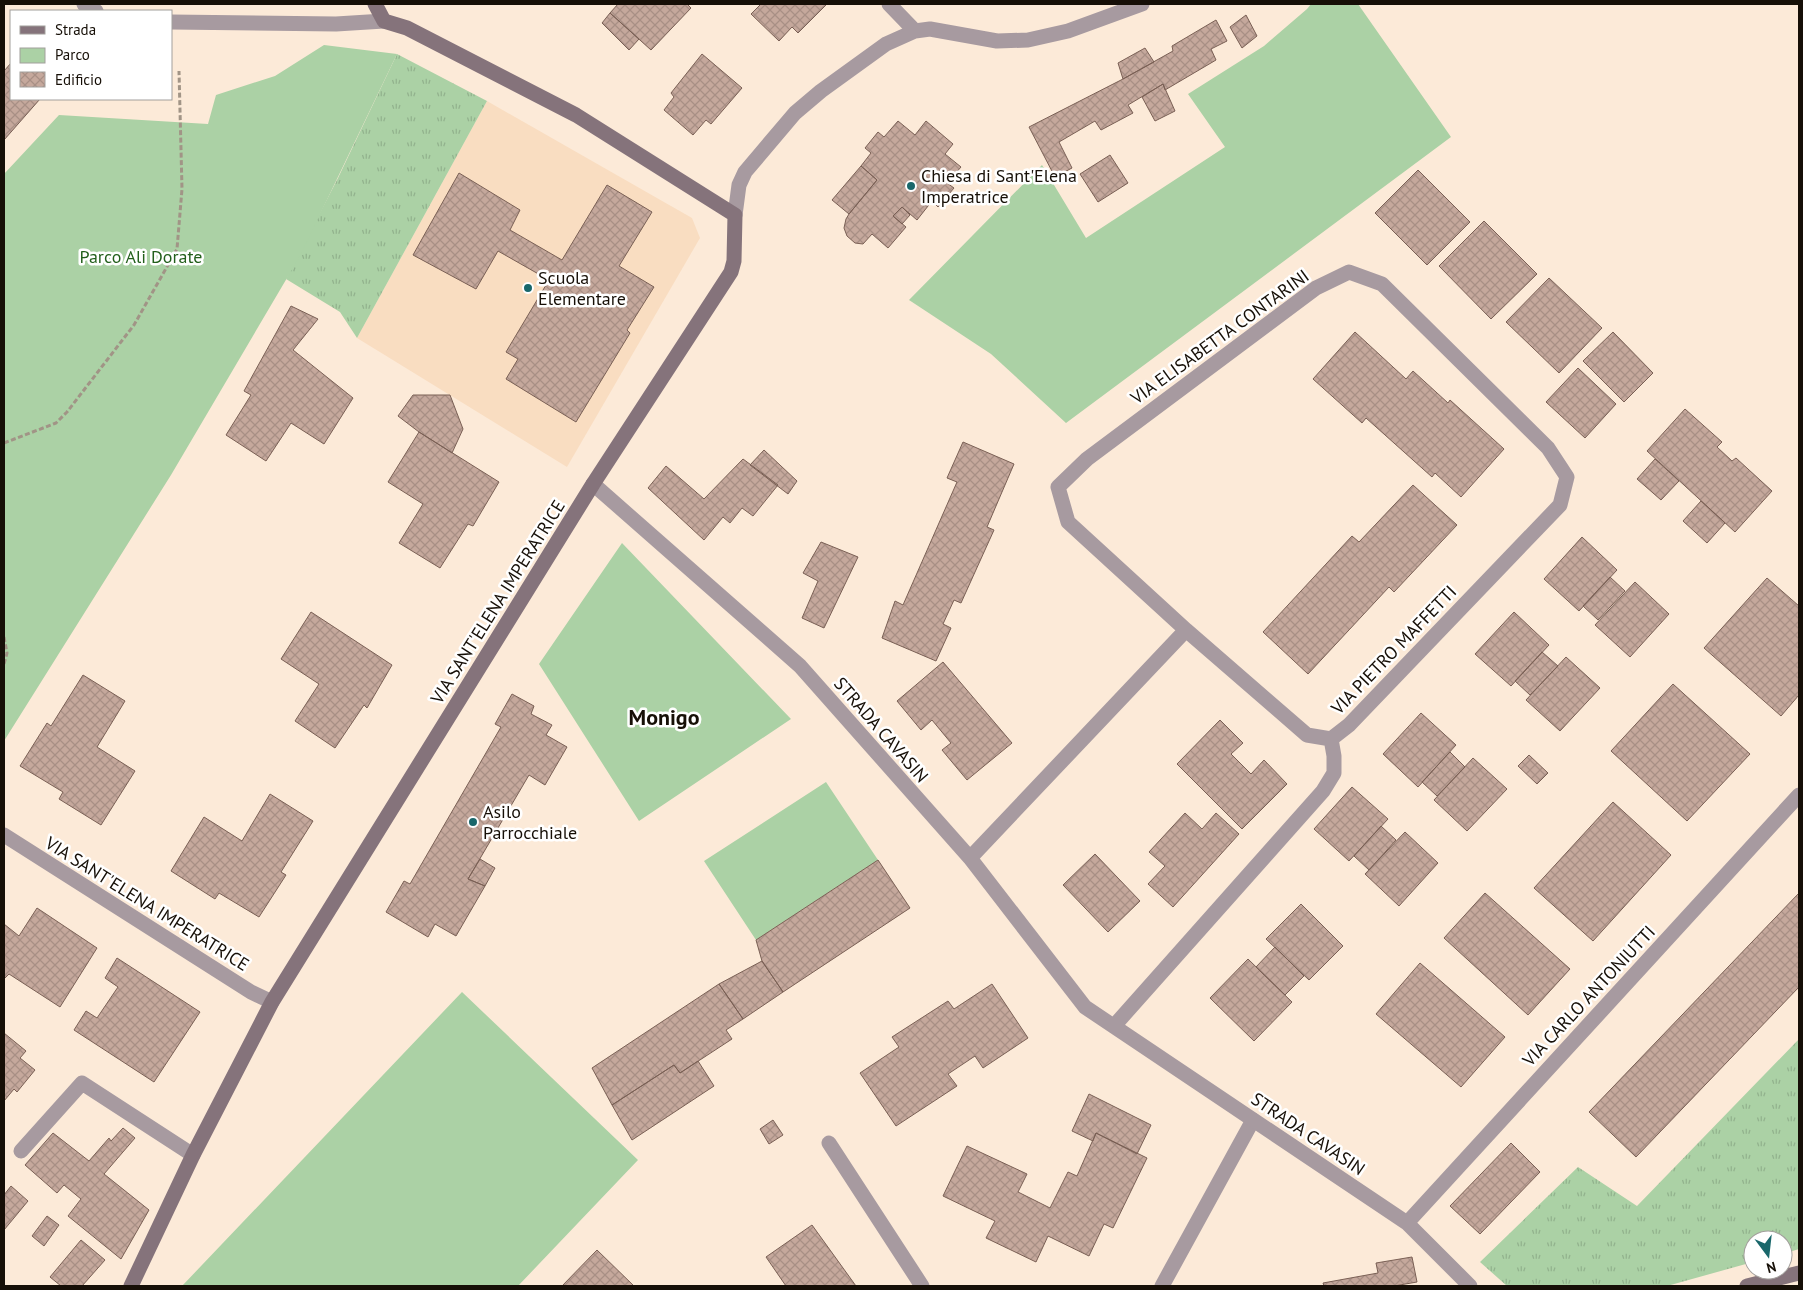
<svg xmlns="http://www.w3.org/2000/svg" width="1803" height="1290" viewBox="0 0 1803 1290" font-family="'PT Sans',sans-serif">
	<defs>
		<pattern id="grass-tufts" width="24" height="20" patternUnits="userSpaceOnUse" patternTransform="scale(1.25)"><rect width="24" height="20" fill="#abd1a5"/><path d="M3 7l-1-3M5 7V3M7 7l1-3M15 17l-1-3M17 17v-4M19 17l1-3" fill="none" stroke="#92b28d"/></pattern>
		<pattern id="building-cross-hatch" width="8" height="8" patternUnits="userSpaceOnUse" patternTransform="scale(1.25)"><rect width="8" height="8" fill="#c5a89c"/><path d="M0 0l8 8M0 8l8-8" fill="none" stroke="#a88f85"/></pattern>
	</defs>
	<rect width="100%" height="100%" fill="#fcead8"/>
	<path fill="#f9ddc1" d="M487,101L692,218L700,238L567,467L357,338Z"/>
	<path fill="url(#grass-tufts)" d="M397,54L487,101L357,338L340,312L286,279L338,178Z
		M1799,1039V1249L1783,1254V1240H1753V1262L1667,1286H1507L1480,1262L1578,1167L1637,1206Z"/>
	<path fill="#abd1a5" d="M1311,4H1358L1451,137L1066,423L991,354L909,300L1042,165L1086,238L1225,147L1188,94L1264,46L1307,9Z
		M324,45L397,54L300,256L171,475L4,741V174L59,115L208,124L216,95L275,76Z
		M622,543L791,719L639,821L539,664Z
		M826,782L878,860L756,940L704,861Z
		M462,992L638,1160L518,1286H182Z"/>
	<path fill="url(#building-cross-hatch)" stroke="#7a6055" d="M618,4H687L691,8L651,50L610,13Z
		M761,4H827L798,33L792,27L779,41L751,14Z
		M610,13L639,39L629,50L602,23Z
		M1246,15L1257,36L1242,48L1230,27Z
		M1216,20L1227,41L1211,49L1216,60L1165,90L1163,84L1128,105L1133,113L1101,130L1095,121L1059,142L1072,168L1055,177L1029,127L1123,79L1173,51L1172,46Z
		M1145,48L1154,62L1123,79L1118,63Z
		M702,54L742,88L711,124L706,120L693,135L664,110L674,97L671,93Z
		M11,63V99H40L4,140V71Z
		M1163,84L1175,111L1155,121L1142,97Z
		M898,121L915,135L926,121L953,144L945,154L961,167L947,183L954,188L938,207L932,201L917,220L902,207L893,216L906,227L888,248L872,234L863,244L855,243L847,236L844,228L846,219L849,214L877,180L861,166L871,153L865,148L878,132L884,137Z
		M1110,155L1128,183L1098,202L1080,174Z
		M861,166L877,180L849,214L832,200Z
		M1418,170L1470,222L1427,265L1375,213Z
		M459,173L520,210L510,230L562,260L607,185L652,212L619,266L654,287L627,330L630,333L576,422L506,379L518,359L506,352L549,280L498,251L476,289L413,255Z
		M902,207L910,215L902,224L893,216Z
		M1484,221L1537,274L1491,319L1439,266Z
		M1549,278L1602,328L1559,373L1506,322Z
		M291,306L318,319L293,350L353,398L324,444L291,423L266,461L226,435L251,395L244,391Z
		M1355,332L1406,379L1413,371L1448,403L1450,400L1504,449L1461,497L1435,473L1432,477L1366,418L1362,423L1313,379Z
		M1613,332L1653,373L1624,402L1583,361Z
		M1578,368L1616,404L1585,438L1546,402Z
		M413,395H450L463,429L452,453L419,432L398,416Z
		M1685,409L1722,442L1717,447L1732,461L1736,458L1772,491L1735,532L1647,451Z
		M419,432L499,482L473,526L468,524L440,568L399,543L423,504L388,482Z
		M963,442L1014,464L987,527L994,530L961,603L954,600L943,624L951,628L936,661L882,638L895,601L903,605L957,482L947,478Z
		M764,450L797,481L788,494L750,465Z
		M743,459L778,485L753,516L742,508L730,523L723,517L704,540L648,488L666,466L704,499Z
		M1655,459L1679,481L1661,500L1637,479Z
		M1413,485L1457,525L1394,592L1389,587L1308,674L1263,632L1352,536L1359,542Z
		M1701,501L1725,523L1707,543L1683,521Z
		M1582,537L1617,570L1579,611L1544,579Z
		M821,542L858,557L824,628L802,618L818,581L803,573Z
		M1610,577L1625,591L1598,620L1583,606Z
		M1767,578L1799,606V695L1781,716L1704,648Z
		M1635,582L1669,614L1630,657L1595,625Z
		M311,612L392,665L367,708L364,705L335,748L295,721L319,684L281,659Z
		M1514,612L1549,645L1511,686L1475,654Z
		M1542,652L1558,666L1530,695L1515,681Z
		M1566,657L1600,688L1560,731L1526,700Z
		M943,662L1012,743L967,780L942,750L951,743L932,720L921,730L897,701Z
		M83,675L125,701L97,747L135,771L101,825L59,799L63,792L20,766L47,723L51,726Z
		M1673,684L1750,754L1687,821L1611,751Z
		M512,694L534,706L531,714L552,725L546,735L567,747L545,785L529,775L468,879L485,886L456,936L435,924L428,937L386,912L404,881L410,884L501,727L495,724Z
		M1421,713L1456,745L1418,787L1383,754Z
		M1220,720L1243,743L1231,754L1251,774L1264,760L1287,784L1242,829L1177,764Z
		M1450,752L1465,767L1437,796L1422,782Z
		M1529,755L1548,773L1537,784L1518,766Z
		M1473,758L1507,789L1467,831L1434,800Z
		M1352,787L1388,819L1349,861L1314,829Z
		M270,794L313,821L281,872L286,875L259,917L219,893L215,899L171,871L204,817L242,841Z
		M1613,802L1671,855L1593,941L1534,888Z
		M1185,813L1202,829L1216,813L1239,834L1173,907L1148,884L1165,866L1149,852Z
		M1381,826L1396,840L1369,870L1354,856Z
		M1405,832L1438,863L1399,906L1365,874Z
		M1095,854L1140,901L1108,932L1063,885Z
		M480,859L495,868L485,886L468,879Z
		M878,860L910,908L783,992L762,961L756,940Z
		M1485,893L1570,969L1528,1015L1444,938Z
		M1799,893V987L1636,1157L1589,1112Z
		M1301,904L1343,946L1309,980L1266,939Z
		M37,908L97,948L60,1007L9,974L4,979V924L19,936Z
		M1275,947L1304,976L1285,995L1256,967Z
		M117,958L200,1012L154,1082L74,1030L86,1011L97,1018L118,987L105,978Z
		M1248,959L1292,1002L1254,1041L1210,998Z
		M762,961L783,992L743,1019L719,984Z
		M1420,963L1505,1037L1461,1087L1376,1014Z
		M719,984L743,1019L726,1030L732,1039L680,1073L674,1065L612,1105L592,1068Z
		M992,984L1028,1038L983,1068L975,1056L948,1074L957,1086L896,1126L860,1073L899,1047L892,1037L948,1001L954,1009Z
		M4,1033L26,1051L20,1058L35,1070L17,1092L14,1089L4,1101Z
		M698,1061L714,1086L632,1140L612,1105L674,1065L680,1073Z
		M1089,1094L1151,1125L1137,1154L1096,1133L1093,1141L1072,1131Z
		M773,1120L783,1135L769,1144L760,1129Z
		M123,1128L135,1138L104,1174L149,1210L121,1259L68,1216L81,1199L64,1185L57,1193L25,1165L53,1133L89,1161L109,1138L111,1141Z
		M1096,1133L1147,1158L1113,1228L1104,1224L1089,1256L1048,1236L1036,1262L986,1238L995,1221L943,1196L967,1146L1027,1174L1018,1192L1050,1208L1068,1172L1077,1176Z
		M1511,1143L1540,1172L1480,1234L1450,1206Z
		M11,1186L28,1201L4,1230V1195Z
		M47,1216L59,1225L44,1246L32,1236Z
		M812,1225L856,1286H786L766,1257Z
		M81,1240L105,1260L82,1286H61L50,1277Z
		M597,1250L634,1286H562Z
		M1412,1257L1417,1282L1394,1286H1324L1323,1283L1378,1273L1376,1263Z"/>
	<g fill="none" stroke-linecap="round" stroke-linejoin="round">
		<path stroke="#a19486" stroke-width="3" stroke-dasharray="5 2.5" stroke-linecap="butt" d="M4,443L56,423L67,412L134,325L177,249L182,189L179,71
			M4,637L7,653L4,664"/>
		<path stroke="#a79aa0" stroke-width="15" d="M829,1143L922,1286
			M1162,1286L1253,1120"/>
		<path stroke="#a79aa0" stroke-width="15" d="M84,4L96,11
			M889,4L915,31
			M171,22L336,24L384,21
			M735,215L739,185L745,172L795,113L821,91L886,44L915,31L930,29L997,41L1028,40L1068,31L1142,4
			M593,484L800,666L970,858L1085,1007L1407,1223L1470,1286
			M4,835L251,992L272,1002
			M970,858L1186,630L1307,735L1331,739L1349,725L1560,505L1567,477L1548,448L1382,284L1349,272L1316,288L1087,459L1058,487L1068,522L1186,630
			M1114,1026L1323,791L1334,773V756L1331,739
			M21,1151L82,1083L193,1155
			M1407,1223L1799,795"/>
		<path stroke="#85737b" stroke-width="15" d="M131,1286L193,1155L272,1002L593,484L731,272L734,261L735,215L576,115L407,28L384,21L375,4
			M1747,1286L1799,1273"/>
	</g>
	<g fill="#19676b" stroke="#fff" stroke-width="2">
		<circle cx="911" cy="186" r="5"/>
		<circle cx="528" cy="288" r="5"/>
		<circle cx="473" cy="822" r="5"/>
	</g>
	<g text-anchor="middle" stroke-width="5" stroke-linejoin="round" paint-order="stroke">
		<g font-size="18" fill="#160f07" stroke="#fff" text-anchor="start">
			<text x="921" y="182">Chiesa di Sant'Elena<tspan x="921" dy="21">Imperatrice</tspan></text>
			<text x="538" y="284">Scuola<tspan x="538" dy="21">Elementare</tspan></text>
			<text x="483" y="818">Asilo<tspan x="483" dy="21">Parrocchiale</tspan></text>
		</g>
		<g font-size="18" fill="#225f1b" stroke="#fff">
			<text x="141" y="263">Parco Ali Dorate</text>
		</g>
		<g font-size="18" fill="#160f07" stroke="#fff">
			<text transform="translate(1220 337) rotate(-36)" y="6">VIA ELISABETTA CONTARINI</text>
			<text transform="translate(498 602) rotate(-58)" y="6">VIA SANT'ELENA IMPERATRICE</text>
			<text transform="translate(1394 650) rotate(-46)" y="6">VIA PIETRO MAFFETTI</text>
			<text transform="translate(881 730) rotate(49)" y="6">STRADA CAVASIN</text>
			<text transform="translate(147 904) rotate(32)" y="6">VIA SANT'ELENA IMPERATRICE</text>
			<text transform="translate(1589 996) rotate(-47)" y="6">VIA CARLO ANTONIUTTI</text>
			<text transform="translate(1308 1134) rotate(34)" y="6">STRADA CAVASIN</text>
		</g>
		<g font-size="22" font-weight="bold" fill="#160f07" stroke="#fff">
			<text x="664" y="725">Monigo</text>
		</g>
	</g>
	<rect width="1803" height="1290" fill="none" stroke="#160f07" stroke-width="10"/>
	<rect x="10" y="10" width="162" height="90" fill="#ffffff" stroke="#a29f9c"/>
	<rect x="20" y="26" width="25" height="8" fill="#85737b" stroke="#a29f9c"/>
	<text x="55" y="35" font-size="15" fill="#160f07">Strada</text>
	<rect x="20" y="48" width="25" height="15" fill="#abd1a5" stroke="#a29f9c"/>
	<text x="55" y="60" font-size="15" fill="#160f07">Parco</text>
	<rect x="20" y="72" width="25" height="15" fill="url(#building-cross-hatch)" stroke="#a29f9c"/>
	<text x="55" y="85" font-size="15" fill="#160f07">Edificio</text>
	<g transform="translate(1768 1255) rotate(165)"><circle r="24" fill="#ffffff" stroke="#a29f9c"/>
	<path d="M0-4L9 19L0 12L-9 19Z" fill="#19676b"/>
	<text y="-8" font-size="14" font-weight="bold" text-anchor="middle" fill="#160f07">N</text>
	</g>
</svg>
